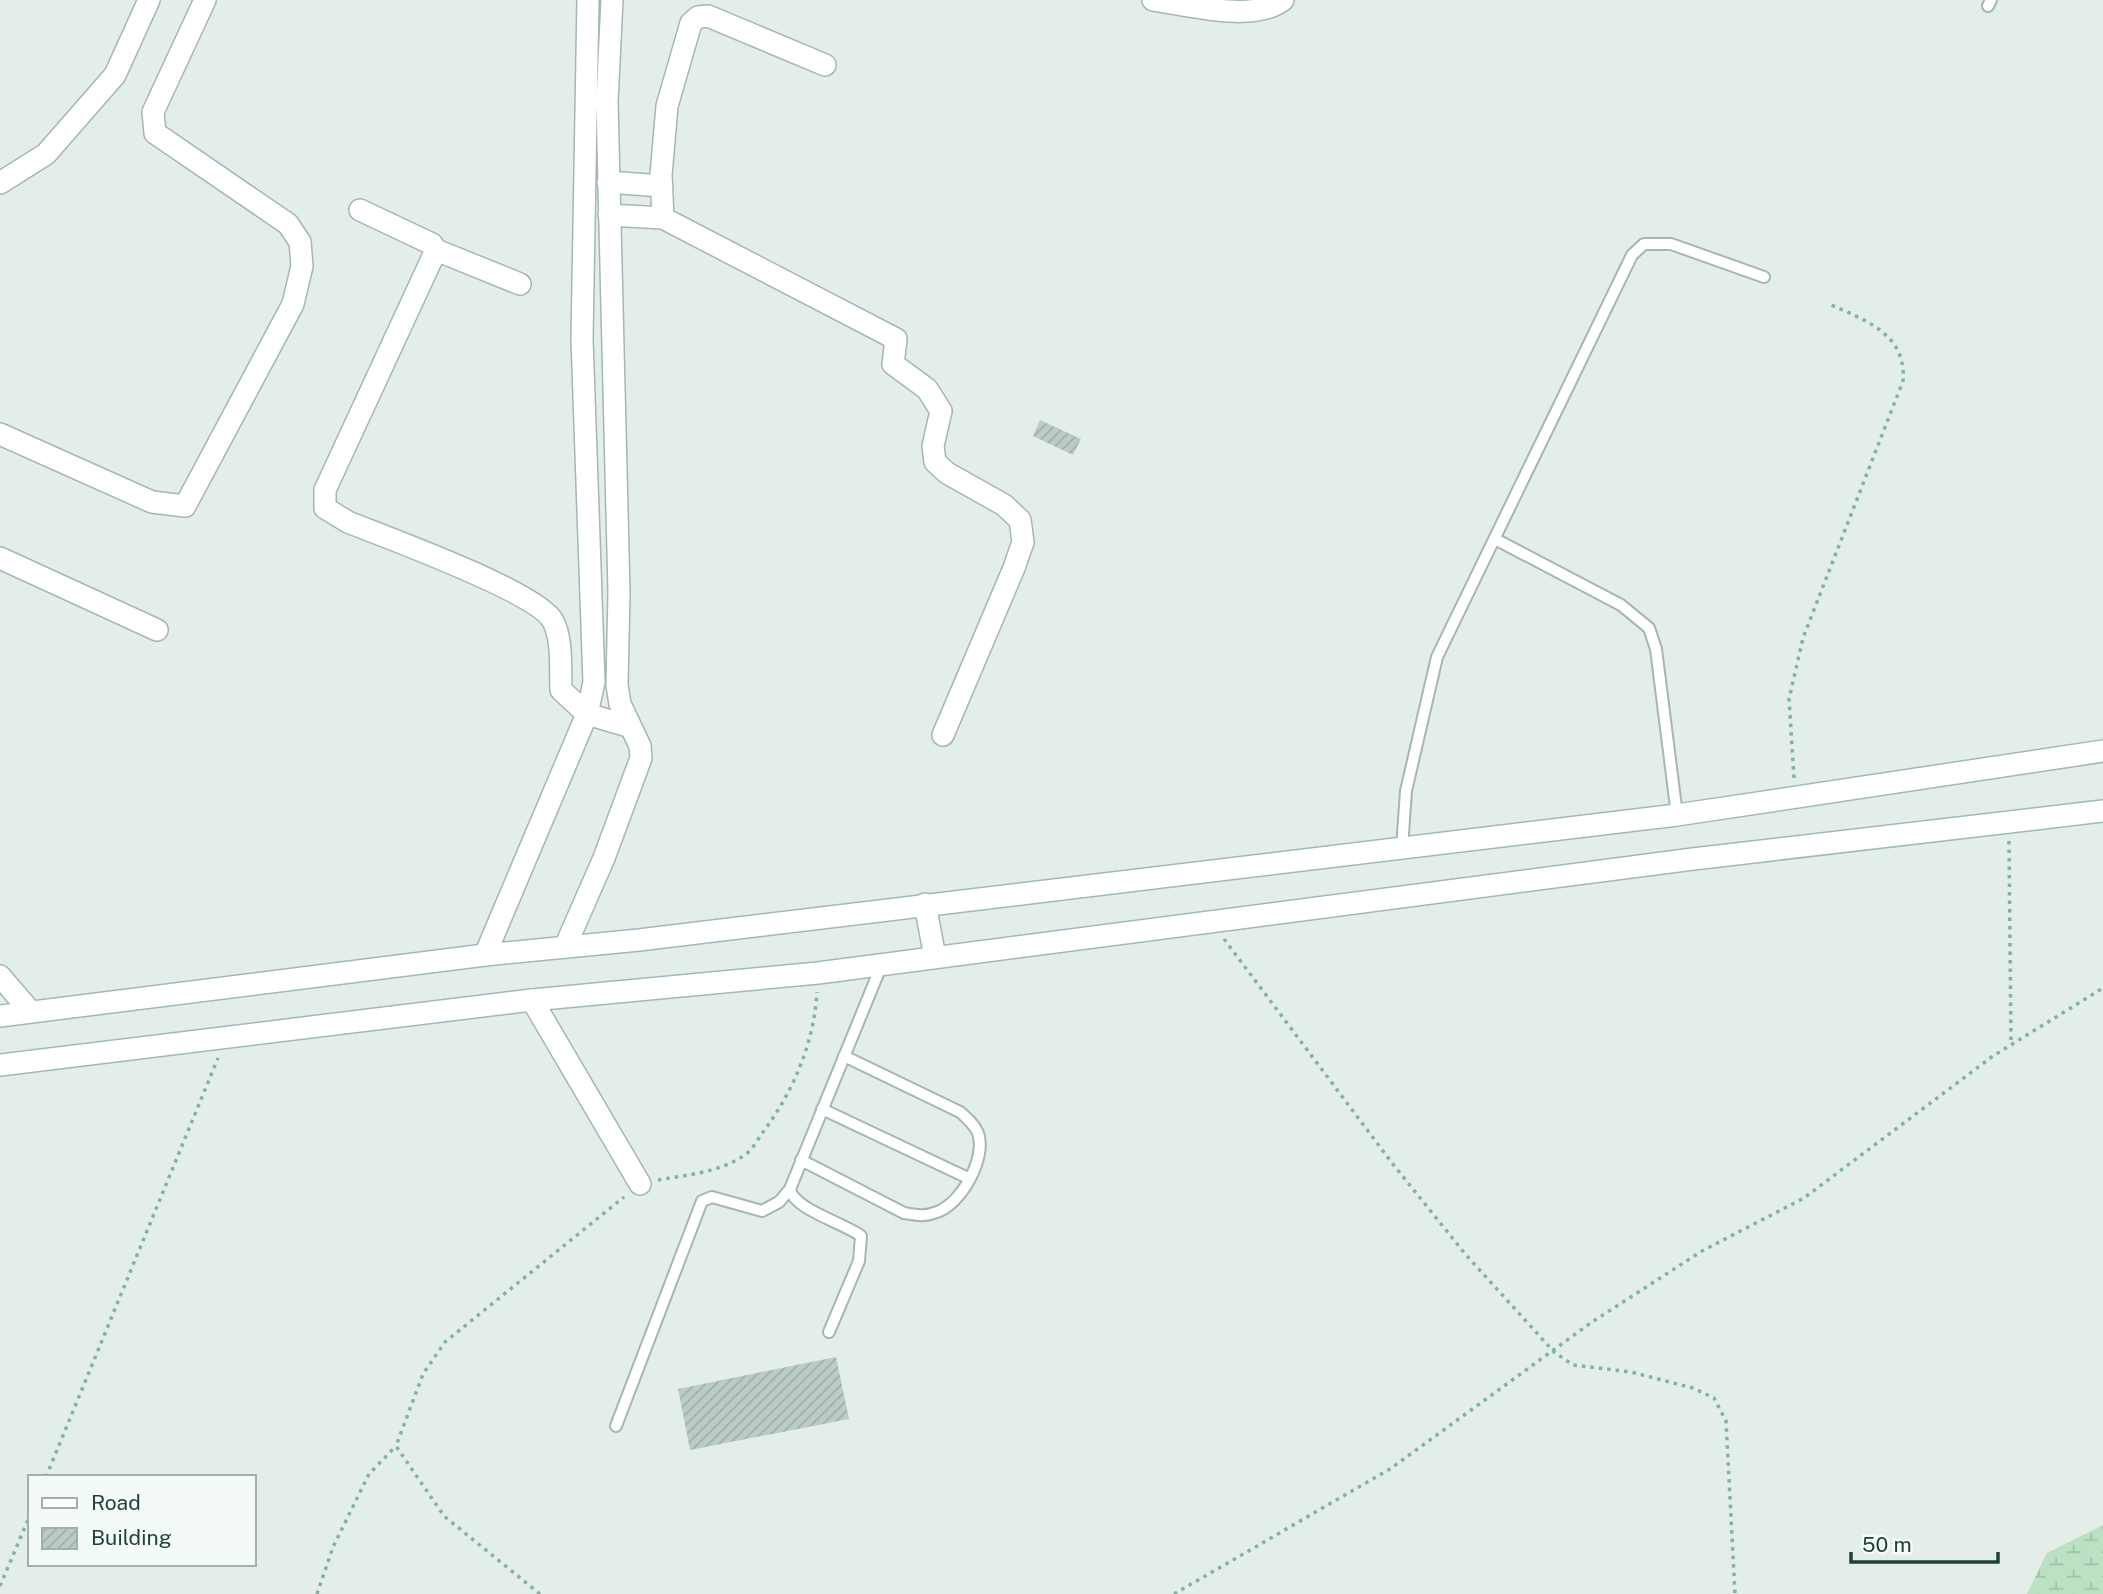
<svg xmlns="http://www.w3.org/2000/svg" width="2103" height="1594" viewBox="0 0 2103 1594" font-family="'Public Sans',sans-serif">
	<defs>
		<pattern id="wetland-marsh" width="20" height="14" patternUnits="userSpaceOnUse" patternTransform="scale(1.75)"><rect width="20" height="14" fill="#bbe0c3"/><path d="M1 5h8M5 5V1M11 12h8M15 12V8" fill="none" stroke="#a0c1a8"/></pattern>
		<pattern id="building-hatch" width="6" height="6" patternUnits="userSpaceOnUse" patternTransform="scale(1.75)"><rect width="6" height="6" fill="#bbccc4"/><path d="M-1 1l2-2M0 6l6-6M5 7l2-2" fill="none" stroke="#a0b0a9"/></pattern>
	</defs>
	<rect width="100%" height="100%" fill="#e3eee9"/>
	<path fill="url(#wetland-marsh)" d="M2103,1525V1594H2027L2047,1553Z"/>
	<path fill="url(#building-hatch)" d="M1040,420L1081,439L1073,455L1033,436Z
		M836,1357L849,1419L690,1450L678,1389Z"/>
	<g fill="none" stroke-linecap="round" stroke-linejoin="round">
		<defs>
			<path id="lane" d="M1988,6L1991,0
				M1495,539L1621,605L1649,628L1656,649L1677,815
				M1402,848L1406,791L1437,657L1632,255L1644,244H1671L1764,277
				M822,1109L968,1178
				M801,1160L904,1213C916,1215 925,1217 937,1212C961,1204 987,1158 978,1133C974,1124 967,1118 960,1112L844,1056
				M829,1332L859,1261L861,1236C844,1223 793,1209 790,1189L882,964
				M616,1426L702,1201L712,1197L762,1211L779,1202L790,1189"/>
			<path id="street" d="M1153,0C1190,5 1253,23 1283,0
				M608,182L662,186
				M0,183L46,154L115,75L149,0
				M360,210L432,244L436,250L325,490V508L348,522C385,537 538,592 553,621C563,641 560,668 561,690L587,714L631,727
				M609,215L663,218L896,339L893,364L927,389L941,411L933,446L935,462L947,473L1004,505L1020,520L1023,542L1014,568L943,735
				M663,218L661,175L667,106L691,23L698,17L708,16L825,65
				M436,250L520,284
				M0,434L152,502L185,506L293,304L302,266L300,242L288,224L155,133L153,112L205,0
				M0,558L157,630
				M565,947L604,858L641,758L640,746L620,704L617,685L619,593L607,102L612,0
				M485,955L587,714L594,682L582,339L588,0
				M0,976L31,1012
				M532,1000L640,1184"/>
			<path id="secondary" d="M925,904L935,957
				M0,1016L485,955L639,940L1677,815L2103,751
				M0,1065L532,1000L818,973L1693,859L2103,811"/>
		</defs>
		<use href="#lane" stroke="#a5b7b0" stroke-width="14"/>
		<use href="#street" stroke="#a5b7b0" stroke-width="24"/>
		<use href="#secondary" stroke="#a1bab0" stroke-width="24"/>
		<path stroke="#82b3a2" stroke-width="3.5" stroke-dasharray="3.5 5" stroke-linecap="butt" d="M1794,778L1789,699L1803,638L1903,381C1907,334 1865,320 1829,304
			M2009,841L2011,1045
			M1224,939L1392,1163L1466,1255L1554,1352L1573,1365L1631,1372L1693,1388L1714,1398L1726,1421L1735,1594
			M658,1180C687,1175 722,1172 746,1154C753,1149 758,1139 763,1132C793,1092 814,1043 817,992
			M46,1477L218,1058
			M0,1586L30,1515
			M317,1594L333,1547L369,1474L396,1446
			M540,1594L444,1516L396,1446L423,1374L445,1342L624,1197
			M1174,1594L1390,1469L1592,1322L1702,1251L1804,1198L1993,1056L2103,988"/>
		<use href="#lane" stroke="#fff" stroke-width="10"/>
		<use href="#street" stroke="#fff" stroke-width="21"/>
		<use href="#secondary" stroke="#fff" stroke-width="21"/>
	</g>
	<rect x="28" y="1475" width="228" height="91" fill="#f4faf7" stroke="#a0b0aa" stroke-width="2"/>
	<rect x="42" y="1498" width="35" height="10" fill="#ffffff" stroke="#a0b0aa" stroke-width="2"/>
	<text x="91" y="1510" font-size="21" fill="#214137">Road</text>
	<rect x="42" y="1528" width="35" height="21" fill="url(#building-hatch)" stroke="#a0b0aa" stroke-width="2"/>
	<text x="91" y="1545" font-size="21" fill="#214137">Building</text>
	<path d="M1851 1552v10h147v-10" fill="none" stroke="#214137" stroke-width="3.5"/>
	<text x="1862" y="1552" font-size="21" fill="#214137" stroke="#f4faf7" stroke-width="5" paint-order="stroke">50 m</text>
</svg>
